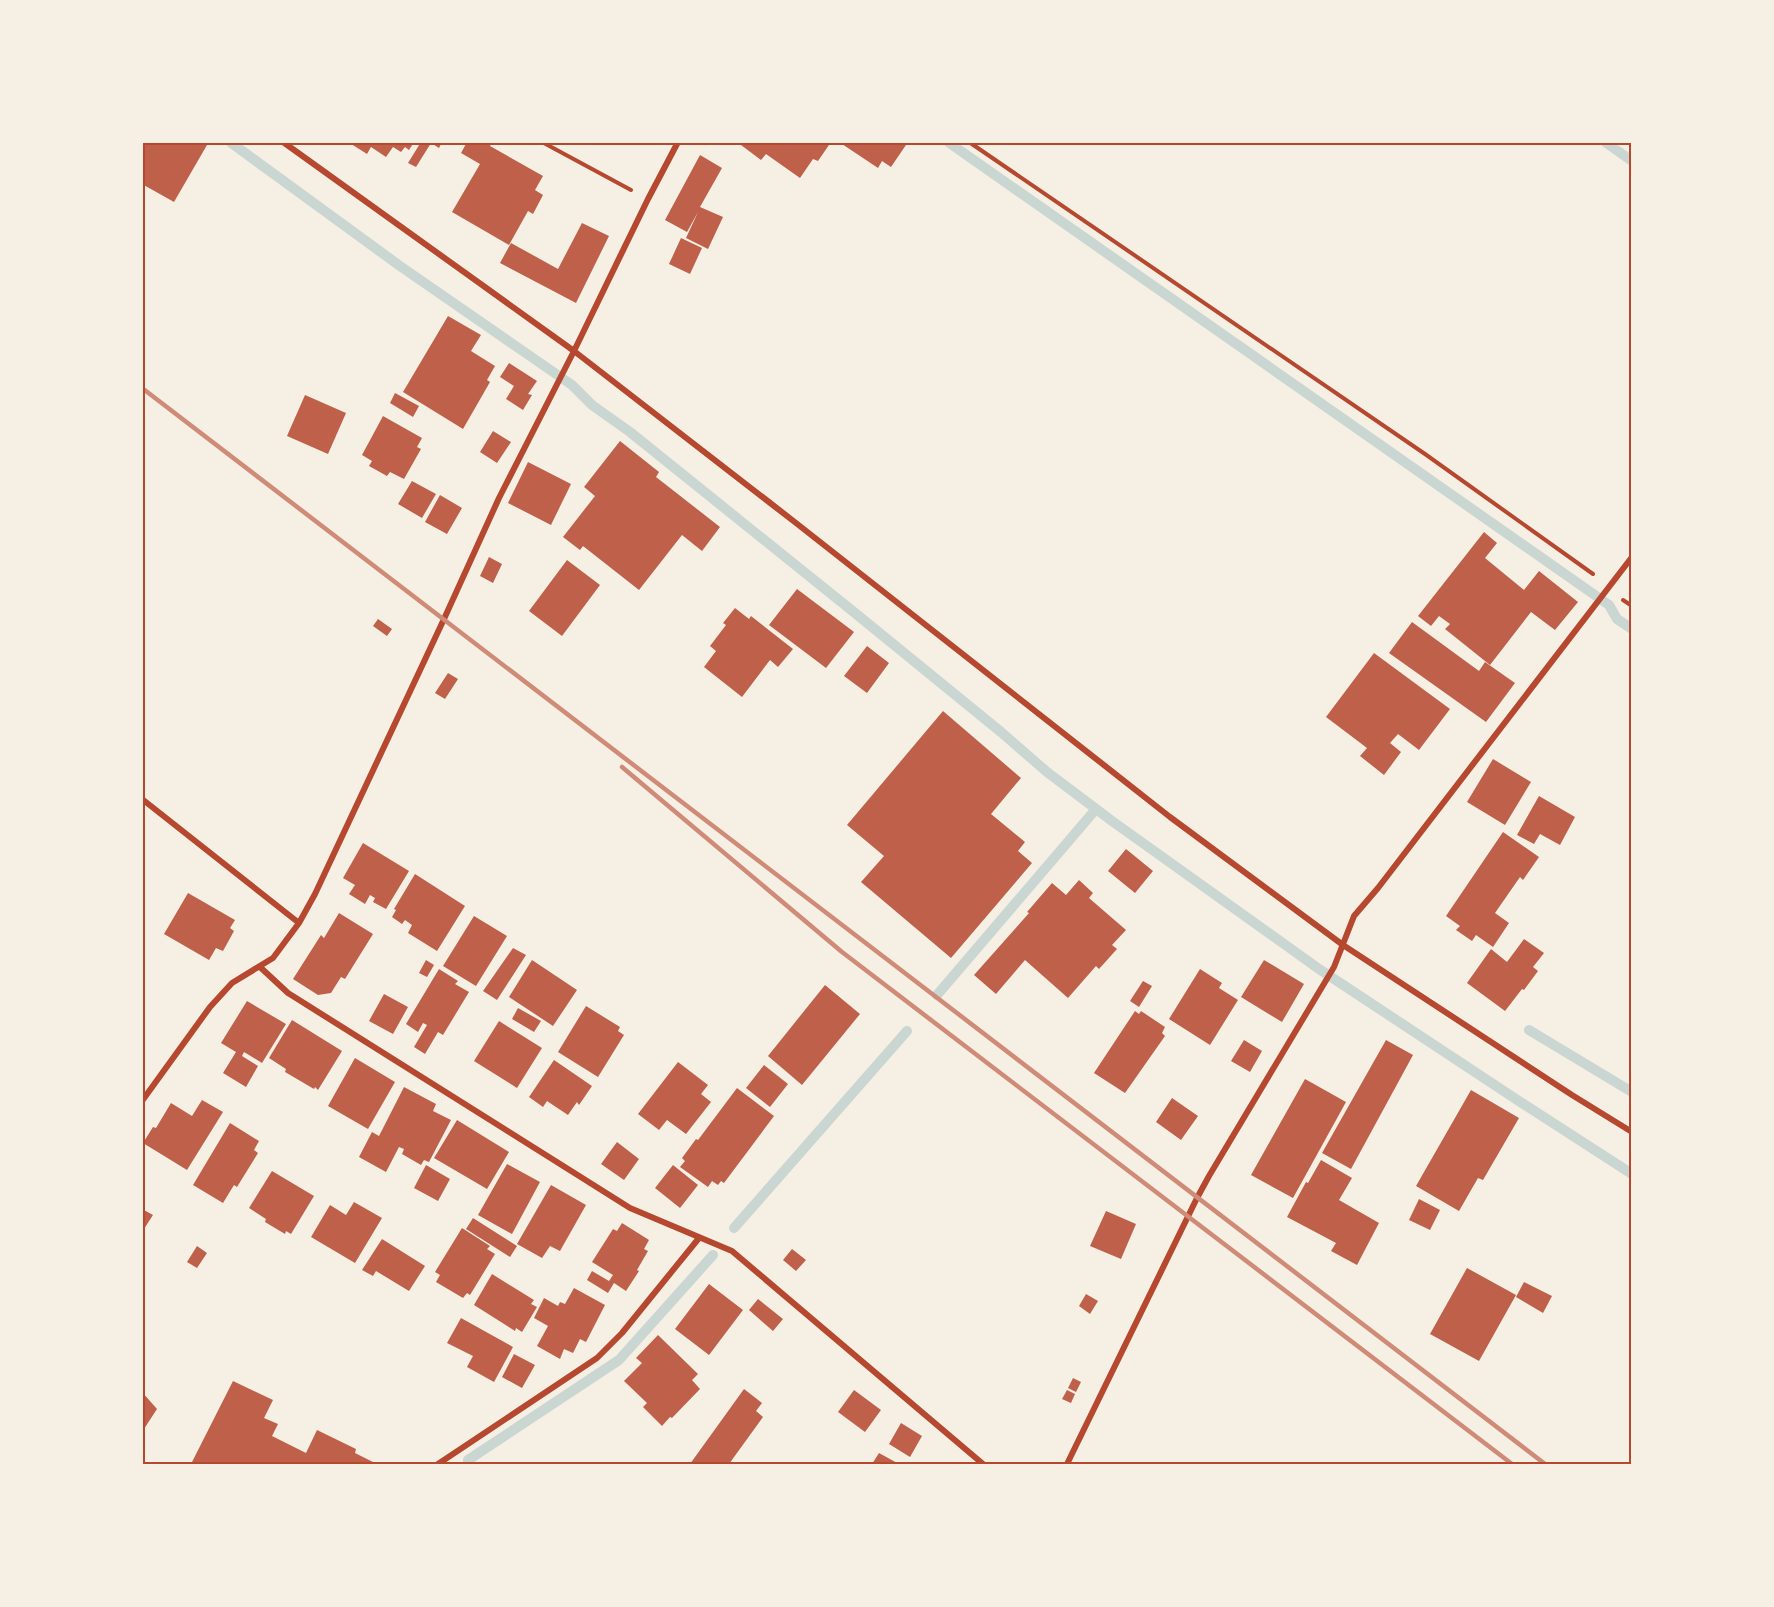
<svg xmlns="http://www.w3.org/2000/svg" width="1774" height="1607" viewBox="0 0 1774 1607" font-family="'Roboto Condensed',sans-serif">
	<rect width="100%" height="100%" fill="#f6efe4"/>
	<g fill="none" stroke-linecap="round" stroke-linejoin="round">
		<path stroke="#c9d6d2" stroke-width="10" d="M230,142L400,266L572,385L592,405L630,432L855,613L1001,732L1047,772L1112,821L1319,969L1525,1105L1632,1174
			M948,142L1609,605L1617,619L1632,629
			M1605,142L1632,161
			M937,995L1096,809
			M1529,1030L1632,1092
			M734,1228L907,1031
			M468,1460L619,1360L713,1255"/>
	</g>
	<path fill="#bf614a" d="M142,142H203L207,145L174,202L142,184Z
		M348,142H414L409,150L405,147L401,152L393,147L386,157L371,147L367,154Z
		M421,142H442L439,148L431,143L416,167L408,163Z
		M467,142H492L490,146L543,176L535,190L543,195L533,214L528,211L509,245L452,212L480,164L461,153Z
		M737,142H831L818,161L813,159L800,178L766,154L761,160Z
		M839,142H908L891,167L882,161L878,168Z
		M700,155L722,168L700,207L723,217L708,249L686,238L698,212L687,232L665,220Z
		M582,223L609,236L576,303L500,263L511,243L558,269Z
		M681,238L702,248L690,274L669,264Z
		M448,316L481,335L471,351L495,366L487,380L490,382L463,429L403,392Z
		M509,363L537,381L528,394L532,395L523,410L506,399L514,386L500,377Z
		M395,393L419,406L413,417L390,403Z
		M305,395L346,413L328,454L287,436Z
		M383,416L422,438L417,447L421,449L404,479L390,472L387,476L369,466L372,461L362,455Z
		M493,431L511,442L497,463L480,452Z
		M620,441L659,472L656,477L720,527L702,551L682,535L639,590L583,546L580,550L563,537L595,496L584,487Z
		M528,462L571,484L551,525L508,503Z
		M412,481L436,494L422,518L398,504Z
		M440,495L462,508L447,534L425,522Z
		M1484,532L1497,543L1485,558L1524,590L1539,571L1578,602L1555,630L1531,612L1490,665L1445,629L1450,624L1439,616L1431,626L1418,616Z
		M489,557L502,564L493,583L480,576Z
		M567,560L600,585L562,636L529,611Z
		M797,589L854,632L826,668L769,625Z
		M735,608L749,619L751,616L793,649L778,667L770,660L742,697L704,667L716,651L710,646L726,625L723,623Z
		M378,619L392,629L387,636L373,626Z
		M1412,622L1479,671L1485,662L1515,683L1486,722L1389,653Z
		M867,646L889,663L867,693L844,676Z
		M1374,653L1450,709L1419,750L1398,734L1390,743L1401,752L1384,775L1360,756L1367,748L1326,717Z
		M448,673L458,679L445,699L435,693Z
		M943,711L1021,778L991,814L1025,842L1018,851L1032,863L951,958L861,882L884,856L847,825Z
		M1493,759L1531,782L1505,825L1467,802Z
		M1539,796L1575,817L1560,845L1540,834L1534,844L1517,835Z
		M1503,832L1539,857L1523,880L1520,877L1495,913L1509,923L1493,947L1476,935L1472,941L1456,930L1460,926L1446,916Z
		M363,843L409,871L386,909L373,902L375,898L370,895L365,904L349,894L355,885L343,878Z
		M1126,849L1153,871L1135,893L1108,871Z
		M415,874L465,906L437,951L408,933L412,925L405,920L402,924L392,917L396,910L394,909Z
		M1079,880L1093,893L1089,898L1126,930L1112,945L1117,949L1099,969L1096,966L1068,998L1025,960L996,994L974,975L1029,913L1027,912L1052,883L1066,895Z
		M188,893L235,920L230,928L234,931L223,951L216,948L209,960L164,934Z
		M339,913L373,934L345,979L341,977L331,993L318,995L293,979L321,935L324,938Z
		M474,916L507,936L476,986L443,966Z
		M1524,939L1544,953L1533,967L1538,971L1524,990L1522,989L1505,1011L1467,983L1491,949L1507,962Z
		M513,948L526,955L497,1000L483,991Z
		M426,960L434,965L427,977L419,973Z
		M532,960L577,990L553,1026L509,997Z
		M1264,960L1304,984L1282,1022L1241,997Z
		M439,969L458,981L455,984L469,992L443,1035L438,1032L425,1054L414,1047L427,1025L423,1023L418,1032L406,1024Z
		M1200,969L1222,983L1219,988L1238,1000L1210,1045L1169,1019Z
		M1143,981L1152,986L1139,1007L1130,1001Z
		M825,985L860,1014L802,1085L768,1056Z
		M384,994L408,1007L393,1034L369,1021Z
		M247,1001L286,1024L262,1063L244,1052L242,1056L258,1066L246,1087L223,1073L236,1052L221,1043Z
		M586,1006L620,1027L618,1031L624,1035L598,1077L558,1052Z
		M518,1008L541,1021L534,1032L512,1019Z
		M1135,1011L1139,1014L1141,1011L1165,1027L1162,1033L1165,1036L1125,1093L1094,1073Z
		M292,1020L342,1051L318,1090L315,1087L314,1089L285,1072L286,1069L269,1058Z
		M499,1021L542,1048L517,1088L474,1061Z
		M1244,1040L1262,1051L1250,1072L1231,1061Z
		M1386,1040L1413,1055L1351,1169L1322,1153Z
		M355,1058L395,1082L368,1129L328,1106Z
		M554,1060L592,1086L579,1105L577,1102L568,1115L547,1101L543,1107L529,1097Z
		M678,1062L708,1085L701,1094L711,1102L686,1134L667,1120L659,1130L638,1114Z
		M764,1065L788,1084L770,1107L746,1088Z
		M1305,1079L1346,1102L1293,1198L1251,1175Z
		M404,1087L436,1104L433,1111L451,1120L429,1162L424,1160L421,1165L402,1154L404,1149L399,1147L386,1172L359,1157L372,1132L379,1136Z
		M737,1088L774,1116L724,1183L721,1181L718,1185L712,1181L708,1187L680,1167L685,1161L682,1158L696,1139L698,1140Z
		M1471,1090L1519,1118L1483,1180L1478,1178L1459,1211L1416,1186Z
		M1172,1098L1198,1116L1181,1140L1156,1122Z
		M202,1100L223,1112L187,1170L143,1143L153,1127L156,1128L171,1103L192,1116Z
		M457,1120L509,1152L487,1189L434,1158Z
		M230,1123L259,1141L254,1150L258,1153L237,1187L234,1185L223,1203L193,1185Z
		M617,1142L639,1159L624,1180L601,1164Z
		M1321,1160L1352,1178L1339,1200L1379,1223L1357,1265L1331,1251L1336,1243L1287,1217L1306,1182L1308,1183Z
		M507,1164L540,1182L512,1234L478,1215Z
		M426,1165L450,1179L438,1201L414,1188Z
		M673,1165L698,1185L680,1208L655,1188Z
		M272,1171L314,1196L291,1234L286,1231L285,1234L265,1222L266,1219L249,1208Z
		M551,1185L586,1205L560,1251L550,1246L542,1258L517,1244Z
		M1419,1199L1440,1210L1430,1230L1409,1220Z
		M354,1202L382,1218L355,1263L311,1237L330,1205L346,1215Z
		M142,1209L153,1215L142,1232Z
		M1106,1211L1136,1224L1121,1259L1090,1246Z
		M473,1218L517,1246L510,1257L466,1229Z
		M622,1223L649,1240L644,1249L648,1251L637,1270L639,1271L626,1291L614,1283L608,1293L587,1280L592,1271L609,1281L613,1275L592,1262L613,1229L617,1231Z
		M462,1228L490,1246L487,1249L495,1254L470,1295L467,1293L463,1298L436,1282L440,1275L435,1272Z
		M382,1239L425,1266L409,1291L376,1271L373,1276L362,1270Z
		M197,1246L207,1253L197,1268L187,1262Z
		M792,1249L806,1260L796,1271L783,1260Z
		M1467,1268L1516,1295L1479,1361L1430,1334Z
		M492,1274L534,1300L531,1304L537,1307L522,1332L516,1328L515,1331L474,1305Z
		M1524,1282L1552,1296L1543,1313L1516,1297Z
		M709,1284L743,1310L709,1355L675,1329Z
		M574,1288L605,1305L586,1342L580,1339L573,1353L564,1349L560,1359L537,1346L548,1326L534,1318L544,1298L558,1306L560,1302L565,1304Z
		M1086,1294L1098,1301L1090,1314L1079,1306Z
		M758,1299L783,1319L773,1331L749,1310Z
		M461,1318L513,1347L494,1382L467,1367L473,1356L447,1343Z
		M658,1335L698,1374L692,1380L700,1389L672,1418L670,1417L662,1426L643,1407L647,1403L624,1381L642,1363L636,1358Z
		M514,1354L535,1365L522,1388L502,1377Z
		M1073,1378L1081,1382L1076,1392L1068,1388Z
		M233,1381L273,1400L264,1418L278,1424L272,1436L306,1453L317,1430L356,1449L355,1453L377,1464H191Z
		M744,1389L762,1403L756,1411L763,1417L729,1464H721L719,1463L717,1464H690Z
		M854,1390L881,1410L865,1432L838,1412Z
		M1067,1390L1075,1394L1071,1403L1062,1399Z
		M142,1392L157,1409L142,1432Z
		M901,1423L922,1436L910,1457L889,1444Z
		M879,1453L899,1464H872Z"/>
	<g fill="none" stroke-linecap="round" stroke-linejoin="round">
		<path stroke="#b5482f" stroke-width="4" d="M542,142L631,190
			M969,142L1425,454L1593,574
			M1623,600L1632,606"/>
		<path stroke="#b5482f" stroke-width="6" d="M283,142L574,351L796,523L1170,817L1343,945L1572,1095L1632,1132
			M142,799L299,923
			M260,967L288,993L630,1208L732,1251L983,1464
			M142,1101L210,1007L232,983L273,958L299,923L315,894L444,619L499,498L574,351L648,199L678,142
			M438,1464L597,1358L622,1333L699,1238
			M1067,1464L1197,1198L1209,1176L1334,967L1354,916L1378,888L1632,557"/>
		<path stroke="#cf8b77" stroke-width="4.5" d="M142,388L1545,1464
			M622,767L842,952L1512,1464"/>
	</g>
	<rect width="1774" height="1607" fill="none" stroke="#f6efe4" stroke-width="288"/>
	<rect x="144" y="144" width="1486" height="1319" fill="none" stroke="#b5482f" stroke-width="2"/>
</svg>
